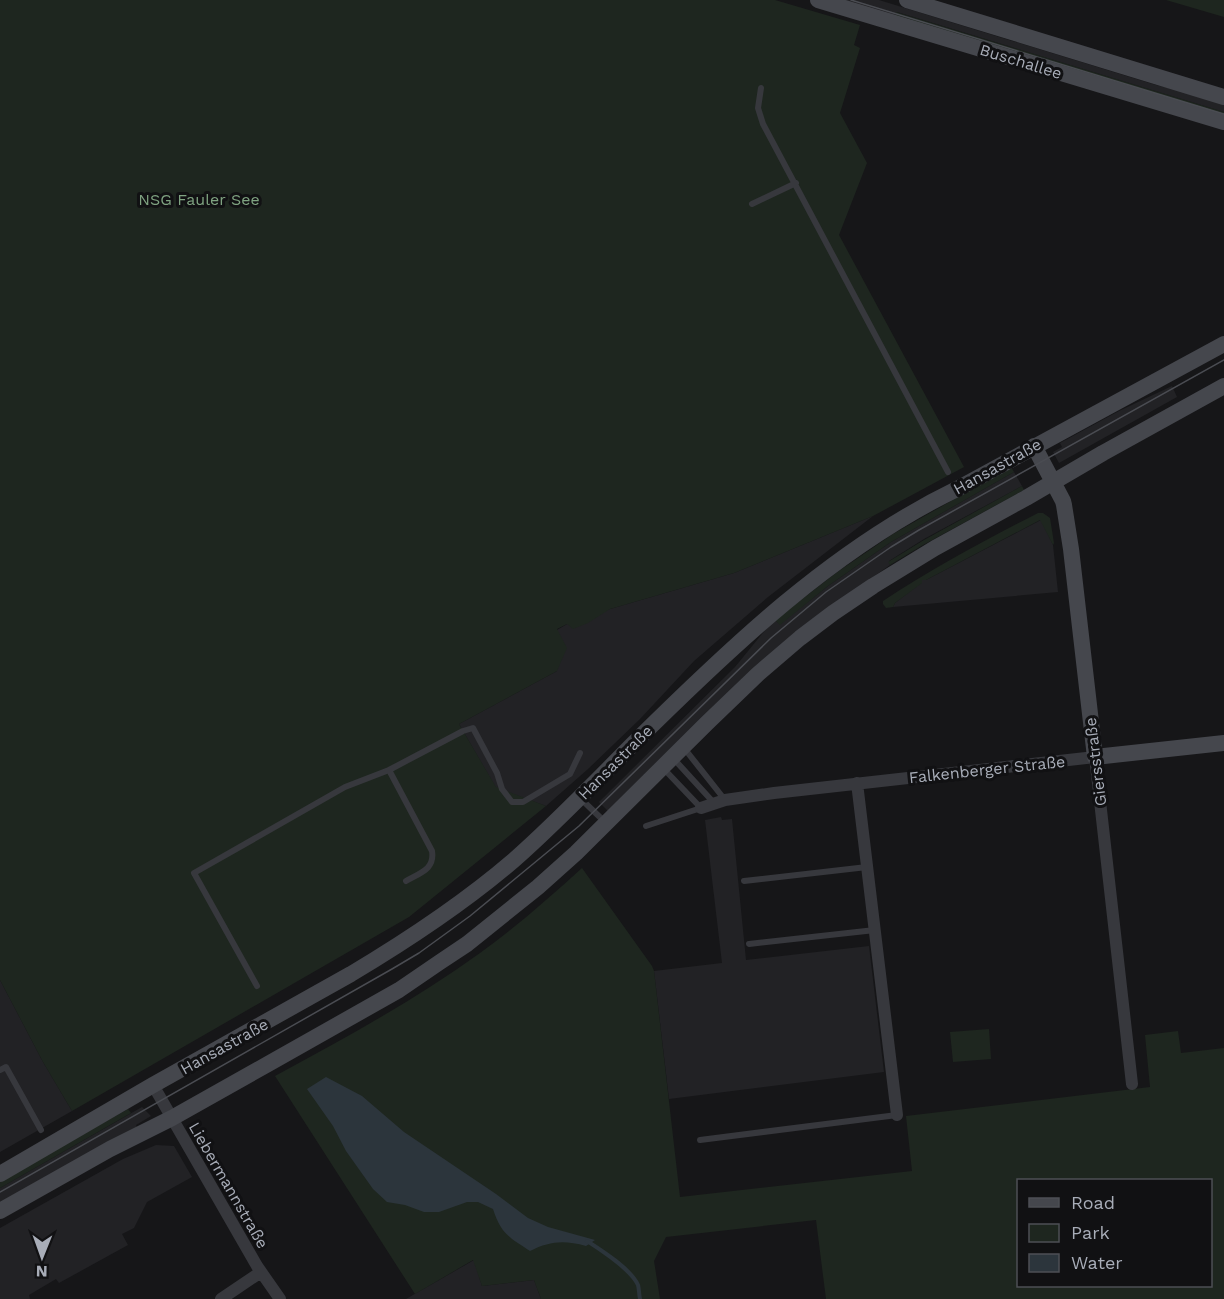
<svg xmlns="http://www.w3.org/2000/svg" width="1224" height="1299" viewBox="0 0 1224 1299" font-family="'Work Sans',sans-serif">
	<rect width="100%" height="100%" fill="#161618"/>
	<path fill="#222225" d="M841,0H879L1156,85L1224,101V112L897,12L895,16Z
		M1172,386L1177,397L1059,463L1053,452L1062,447L1060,443L1119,411Z
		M1014,472L1022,486L924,539L889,561L890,565L843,598L609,812L599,802L735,667L766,629L775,620L780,624L828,586L891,542Z
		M873,516L768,597L694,661L640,719L588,769L546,806L496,788L459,724L557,671V630L579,617L610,609L734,573Z
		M1041,520L1053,545L1058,592L893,607L895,603L921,583V580H926Z
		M721,817L722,820L732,819L746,960L869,946L884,1072L669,1099L654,971L722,963L705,820Z
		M0,980L43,1062L72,1111L0,1152Z
		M142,1107L151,1116L136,1125L137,1128L0,1204V1188Z
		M156,1145L174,1146L192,1177L147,1202L134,1228L122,1234L128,1245L59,1283L56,1279L29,1295L30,1299H0V1228L123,1159Z
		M474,1260L482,1286L534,1280L541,1299H406Z"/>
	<path fill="#1e261f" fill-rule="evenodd" d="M0,0H775L860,25L854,45L860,48L840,113L867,163L839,235L964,467L873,516L734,573L610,609L588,623L573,629L567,624L557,629L567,648L557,671L459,724L496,787L546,806L409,917L72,1111L43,1062L0,980Z
		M1166,0H1224V17Z
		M896,12L1224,112V118L895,16Z
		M1011,467L1014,472L891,542L828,586L780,625L775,620L836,573L893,534Z
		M1022,486L1024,490L923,545L890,565L888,562L924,540Z
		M1038,513H1043L1050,518L1054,543L1053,545L1040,520L926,580H922V583L895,603L893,607L886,608L883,604V601C933,568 985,540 1038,513Z
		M582,868L652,966L654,971L680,1197L912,1171L906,1116L1150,1087L1145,1035L1178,1031L1181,1053L1224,1048V1299H826L816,1220L666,1237L654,1261L660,1299H541L534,1280L482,1286L473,1260L415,1294L275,1076C345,1038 415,1000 480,953C516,927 549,898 582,868ZM1018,1180H1210V1286H1018Z
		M989,1029L991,1059L953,1062L950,1032Z
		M128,1109L131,1113L0,1188V1181Z"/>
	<path fill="#2c353c" d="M326,1077L362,1096L404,1132L496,1194L528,1218L548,1227L595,1240L586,1246C564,1240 550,1241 530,1251C509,1237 501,1234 493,1209L478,1202H467L439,1212H424L405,1205L387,1202L373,1189L346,1151L333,1126L307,1089Z"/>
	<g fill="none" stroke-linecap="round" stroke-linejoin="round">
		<path stroke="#2c353c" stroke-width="4" d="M587,1241C601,1250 631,1269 638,1285C639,1288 639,1295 640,1299"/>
		<path stroke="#37383d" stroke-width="6" d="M761,88L758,108L763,124L948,472
			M752,204L796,183
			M684,748L725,800
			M673,758L714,803
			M389,770L432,851C435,870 419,873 406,881
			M581,799L606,823
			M646,826L701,808L663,768
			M744,881L867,867
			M749,944L875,930
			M257,986L194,873L345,787L389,770L463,731L473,728L497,773L502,789L512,802H523L570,774L580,753
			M0,1070L6,1067L41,1130
			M700,1140L897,1115"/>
		<path stroke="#37383d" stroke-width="12" d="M857,783L897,1115
			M701,808L725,800L774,793L1095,757L1132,1084
			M153,1085L257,1266L280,1299
			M221,1299L261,1272"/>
		<path stroke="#45474d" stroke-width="16" d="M818,0L1224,122
			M907,0L1224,97
			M1034,446L1063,501L1064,505L1071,549L1095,757L1224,743
			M0,1174L153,1085L351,974C408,940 464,903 514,860C556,823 595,782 634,743C731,647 833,549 957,489L1224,344
			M0,1211L110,1149L172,1118L268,1064L399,990L440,962L467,944L538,887L576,853L707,723L758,674L800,638L833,613L873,586L935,548L1026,498L1103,453L1224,386"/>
		<path stroke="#4a4c52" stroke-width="1.5" d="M851,0L1224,114
			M0,1192L392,969L419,953L470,916L579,826L771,638L826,592L891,547L919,530L1224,360"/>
	</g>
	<g text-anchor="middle" stroke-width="6" stroke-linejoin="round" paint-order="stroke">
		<g font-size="16" fill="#a8adb8" stroke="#111113">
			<text transform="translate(1021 61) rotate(17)" y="6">Buschallee</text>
			<text transform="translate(997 466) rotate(-29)" y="6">Hansastraße</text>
			<text transform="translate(615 762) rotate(-45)" y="6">Hansastraße</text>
			<text transform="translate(1095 762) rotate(-97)" y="6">Giersstraße</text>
			<text transform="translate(987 769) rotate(-6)" y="6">Falkenberger Straße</text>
			<text transform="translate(224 1046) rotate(-29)" y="6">Hansastraße</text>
			<text transform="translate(229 1185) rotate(60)" y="6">Liebermannstraße</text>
		</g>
		<g font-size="16" fill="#7fa381" stroke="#111113">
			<text x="199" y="205">NSG Fauler See</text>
		</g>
	</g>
	<rect x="1017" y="1179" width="195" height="108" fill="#111113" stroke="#4d4f55" stroke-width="1.5"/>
	<rect x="1029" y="1198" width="30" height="9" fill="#45474d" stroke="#4d4f55" stroke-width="1.5"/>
	<text x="1071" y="1209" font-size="18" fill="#a8adb8">Road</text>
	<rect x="1029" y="1224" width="30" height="18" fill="#1e261f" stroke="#4d4f55" stroke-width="1.5"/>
	<text x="1071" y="1239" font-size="18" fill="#a8adb8">Park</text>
	<rect x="1029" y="1254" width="30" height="18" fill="#2c353c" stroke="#4d4f55" stroke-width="1.5"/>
	<text x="1071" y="1269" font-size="18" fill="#a8adb8">Water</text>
	<g transform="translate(42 1257) rotate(181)" stroke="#111113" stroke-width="4.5" paint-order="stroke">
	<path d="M0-4.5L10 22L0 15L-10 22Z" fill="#a8adb8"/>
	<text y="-9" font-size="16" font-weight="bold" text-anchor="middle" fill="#a8adb8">N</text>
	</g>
</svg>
